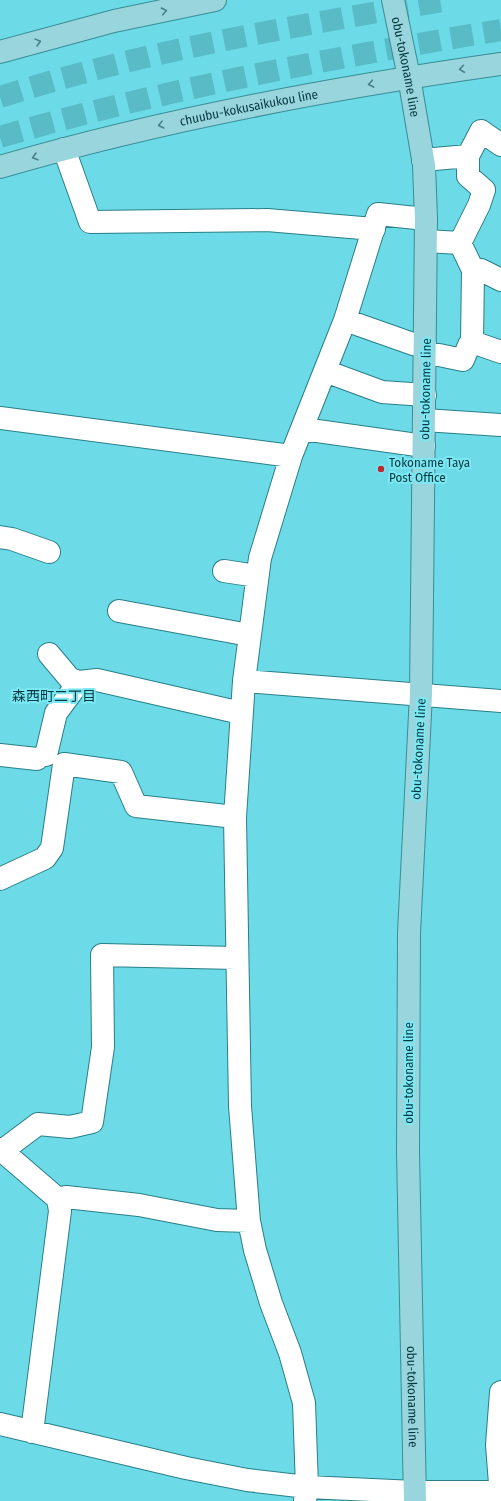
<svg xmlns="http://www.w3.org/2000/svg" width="501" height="1501" viewBox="0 0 501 1501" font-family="'Fira Sans Condensed','Noto Sans JP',sans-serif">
	<rect width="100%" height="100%" fill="#6ddbe7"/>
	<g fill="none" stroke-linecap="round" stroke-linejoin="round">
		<path stroke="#59bbc6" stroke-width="22" stroke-dasharray="22 11" stroke-linecap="butt" d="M0,97C146,50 297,26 448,0
			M0,137C164,89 332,58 501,30"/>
		<defs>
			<path id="minor" d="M64,149L90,222L267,220L374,229
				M423,160L468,156L481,131L501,145
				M426,241L460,243L473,270L472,342L501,352
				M460,243L479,205L484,190L468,176V156
				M473,270H481L501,280
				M345,320L413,344L425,345
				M425,355H439L463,360L469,345L472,342
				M325,371L382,392L425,395
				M0,418L291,456
				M424,420L501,425
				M303,429L424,446
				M0,537L12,539L49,552
				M224,571L257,576
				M119,611L249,635
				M49,654L70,679L79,682
				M244,681L501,701
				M0,755L37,759
				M46,755L56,713L79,682L97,680L241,713
				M0,879L45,858L52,848L64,764L121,772L136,806L235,817
				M0,1149L58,1199L60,1211L32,1432
				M2,1151L38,1124L70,1127L92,1122L103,1047L102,955L236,958
				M58,1199L66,1197L139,1205L217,1220L249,1221
				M501,1392L497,1445L501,1497
				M0,1424L186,1468L247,1480L307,1487L415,1492H501
				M305,1501L307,1487L304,1403L290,1353L271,1303L255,1250L249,1221L240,1106L235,817L244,681L260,558L291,456L345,320L378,214L426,219"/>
			<g id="major">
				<path id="s1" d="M393,0L409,77L424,165L426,219L421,694L409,933L408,1152L415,1501"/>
				<path d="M0,52L114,21L215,0"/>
				<path id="s2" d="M0,167C164,119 332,88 501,64"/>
			</g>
		</defs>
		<use href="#minor" stroke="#287f88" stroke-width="24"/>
		<use href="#major" stroke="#388d96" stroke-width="24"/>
		<use href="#minor" stroke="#fff" stroke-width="22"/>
		<use href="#major" stroke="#98d5dc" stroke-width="22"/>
	</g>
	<defs><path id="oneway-chevron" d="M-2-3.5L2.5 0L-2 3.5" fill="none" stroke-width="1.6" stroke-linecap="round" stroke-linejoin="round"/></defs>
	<g stroke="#488086">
		<use href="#oneway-chevron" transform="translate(164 11) rotate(-12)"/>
		<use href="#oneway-chevron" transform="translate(38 42) rotate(-15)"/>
		<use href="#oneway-chevron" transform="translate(462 69) rotate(172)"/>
		<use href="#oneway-chevron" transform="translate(371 84) rotate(169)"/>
		<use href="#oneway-chevron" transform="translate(161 125) rotate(166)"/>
		<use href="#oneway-chevron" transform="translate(35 157) rotate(164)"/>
	</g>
	<circle fill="#bb2b2e" stroke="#7be8f4" stroke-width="1.5" cx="381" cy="469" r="4"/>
	<g text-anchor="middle" stroke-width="4" stroke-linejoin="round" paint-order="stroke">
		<g font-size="13" fill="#073a40" stroke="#7be8f4">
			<text dy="5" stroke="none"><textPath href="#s1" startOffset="68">obu-tokoname line</textPath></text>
			<text dy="5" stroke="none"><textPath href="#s2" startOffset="256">chuubu-kokusaikukou line</textPath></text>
			<text transform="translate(425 389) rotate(-89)" y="5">obu-tokoname line</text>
			<text transform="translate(418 749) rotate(-87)" y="5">obu-tokoname line</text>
			<text transform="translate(408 1073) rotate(-90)" y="5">obu-tokoname line</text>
			<text dy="5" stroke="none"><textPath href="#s1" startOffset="1400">obu-tokoname line</textPath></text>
		</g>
		<g font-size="13" fill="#073a40" stroke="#7be8f4" text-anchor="start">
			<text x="389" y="467">Tokoname Taya<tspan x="389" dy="15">Post Office</tspan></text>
		</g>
		<g font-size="14" fill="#073a40" stroke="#7be8f4">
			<text x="54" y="701">森西町二丁目</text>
		</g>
	</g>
</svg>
